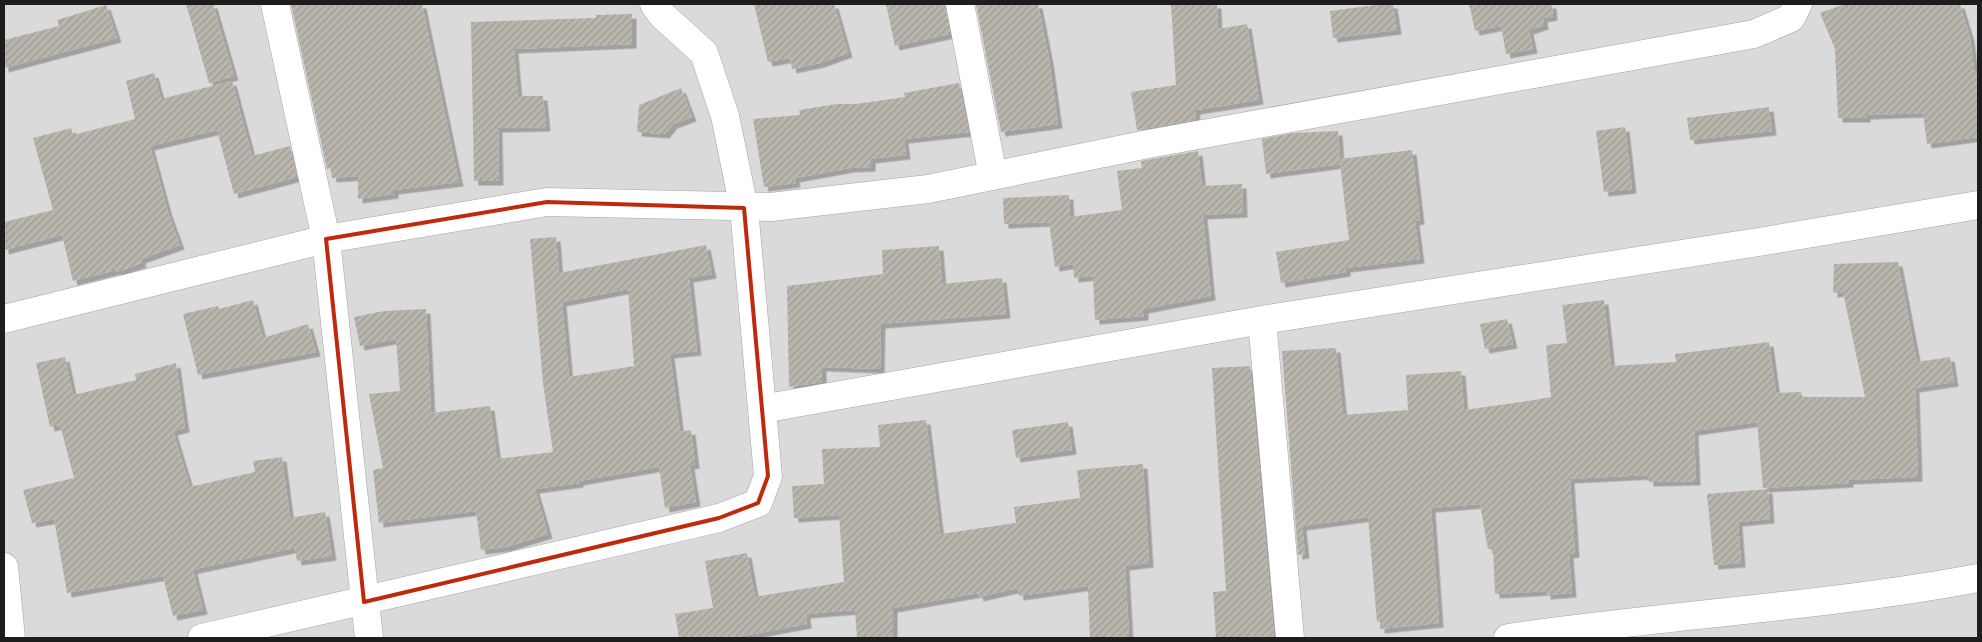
<svg xmlns="http://www.w3.org/2000/svg" width="1982" height="642" viewBox="0 0 1982 642" font-family="Barlow,sans-serif">
	<defs>
		<pattern id="building-hatch" width="6" height="6" patternUnits="userSpaceOnUse" patternTransform="scale(1.25)"><rect width="6" height="6" fill="#bab5ad"/><path d="M-1 1l2-2M0 6l6-6M5 7l2-2" fill="none" stroke="#9f9b94"/></pattern>
		<filter id="shadow"><feDropShadow dx="4.5" dy="4.5" stdDeviation="0" flood-color="#0004"/></filter>
	</defs>
	<rect width="100%" height="100%" fill="#eeece4"/>
	<path fill="#dbdada" d="M4,4H1978V638H4Z"/>
	<path fill="url(#building-hatch)" fill-rule="evenodd" filter="url(#shadow)" d="M186,4H213L234,76L209,83Z
		M291,4H422L459,182L394,190V194L358,199V176L332,178L331,168L327,169Z
		M754,4H834L848,53L820,63L792,69L790,58L768,62Z
		M886,4H945L950,34L895,46Z
		M976,4H1038L1049,59L1058,124L1001,132Z
		M1171,4H1217L1218,29L1247,24L1259,100L1196,110L1195,120L1137,130L1131,92L1176,85Z
		M1384,4H1393L1397,30L1333,38L1330,11Z
		M1469,4H1552L1553,16L1543,18L1544,25L1529,30L1533,49L1506,54L1501,26L1475,31Z
		M1845,4H1960L1970,37L1974,70H1978V137L1927,144L1923,113L1866,115V118H1838L1835,49L1820,13Z
		M106,5L117,38L4,68V40L59,26L57,20Z
		M632,14V44L514,49L518,96H543L546,127L498,128L499,181H474L471,22L596,18V15Z
		M154,73L161,99L232,81L252,156L290,146L297,177L234,194L217,130L150,146L168,212L180,245L141,259L142,263L117,272L116,270L73,281L62,235L4,250V222L53,210L33,138L71,128L73,135L135,119L126,81Z
		M959,83L969,132L904,139L906,155L871,159V167L850,168L795,178L796,183L764,187L753,119L800,115L799,110L837,104H856L905,97L904,93Z
		M681,88L692,117L673,124L665,134L637,132L639,105Z
		M1769,107L1772,131L1690,140L1687,118Z
		M1625,127L1632,189L1604,192L1596,131Z
		M1338,131L1340,159L1412,150L1420,220L1415,221L1420,259L1346,268V272L1281,283L1276,252L1349,240L1340,164L1266,174L1262,139L1293,133Z
		M1198,151L1202,186L1242,184L1243,213L1203,215L1211,296L1144,309V316L1095,320L1093,276L1074,278L1073,264L1055,267L1049,222L1004,224L1003,198L1069,195L1070,217L1122,210L1117,171L1142,168L1141,161Z
		M556,237L559,273L706,245L712,274L689,278L697,351L670,354L680,432L691,430L695,464L690,465L696,502L665,508L659,467L579,481V483L535,489L548,534L506,547L481,550L476,511L379,523L373,470L383,468L369,394L400,391L396,339L360,346L354,317L384,311L426,309L431,413L490,406L497,459L553,452L543,383L530,239ZM628,289L634,366L569,377L562,302Z
		M939,246L942,284L1002,278L1006,314L881,324L880,369L822,367V382L789,387L787,286L883,274L882,250Z
		M1898,262L1917,362L1950,357L1954,382L1915,388L1918,477L1849,480V483L1763,488L1757,422L1694,431L1696,481L1649,482V475L1570,479L1575,553L1569,554L1572,593L1546,595V591L1495,594L1493,549H1488L1480,504L1431,508L1439,623L1380,629V621L1377,622L1368,517L1302,526L1305,554L1298,555L1282,351L1336,348L1343,415L1408,410L1406,375L1461,371L1464,410L1534,400L1551,397L1546,345L1567,343L1562,305L1604,300L1611,366L1676,362L1675,354L1769,342L1776,393L1801,392L1802,397H1865L1843,292L1833,293L1834,264Z
		M253,300L263,338L308,324L316,352L198,375L183,314L218,306L219,309Z
		M1507,319L1513,344L1485,349L1480,324Z
		M65,357L73,395L136,380L135,374L176,363L185,428L173,431L190,487L255,472L253,461L282,457L290,518L325,512L332,556L297,561L295,548L195,569L193,570L203,610L173,616L163,576L67,593L54,519L32,523L23,490L74,478L60,425L50,427L36,363Z
		M1250,366L1274,636L1216,638L1213,592L1226,591L1212,368Z
		M926,420L940,534L1016,523L1014,507L1080,498L1077,470L1143,464L1149,563L1125,566L1129,636L1090,638L1088,586L1019,596L1018,588L979,597L978,593L893,608V638H857L855,610L806,614L807,624L731,638H679L675,614L713,608L705,561L747,553L755,597L844,582L839,515L794,518L792,486L824,484L822,449L880,447L878,425Z
		M1068,422L1072,450L1016,458L1012,430Z
		M1768,489L1770,519L1738,522L1741,563L1714,565L1707,494Z"/>
	<g fill="none" stroke-linecap="round" stroke-linejoin="round">
		<defs>
			<path id="minor" d="M275,4L326,239L369,638
				M960,4L993,176
				M4,319L326,239L547,202L771,207L928,189L1148,144L1754,34L1791,18L1798,4
				M1262,320L1290,638
				M762,409L1262,320L1771,240L1978,205
				M4,567L11,638
				M202,638L719,518L758,503L768,476L744,208L725,116L704,53L662,15L654,4
				M1508,638C1664,615 1823,607 1978,578"/>
		</defs>
		<use href="#minor" stroke="#a4a4a4" stroke-width="29"/>
		<use href="#minor" stroke="#fff" stroke-width="28"/>
	</g>
	<path fill="none" stroke="#bf290c" stroke-width="4" stroke-linejoin="round" d="M547,202L744,208L768,476L758,503L719,518L364,602L326,239Z"/>
	<rect width="1982" height="642" fill="none" stroke="#1d1d1d" stroke-width="10"/>
</svg>
